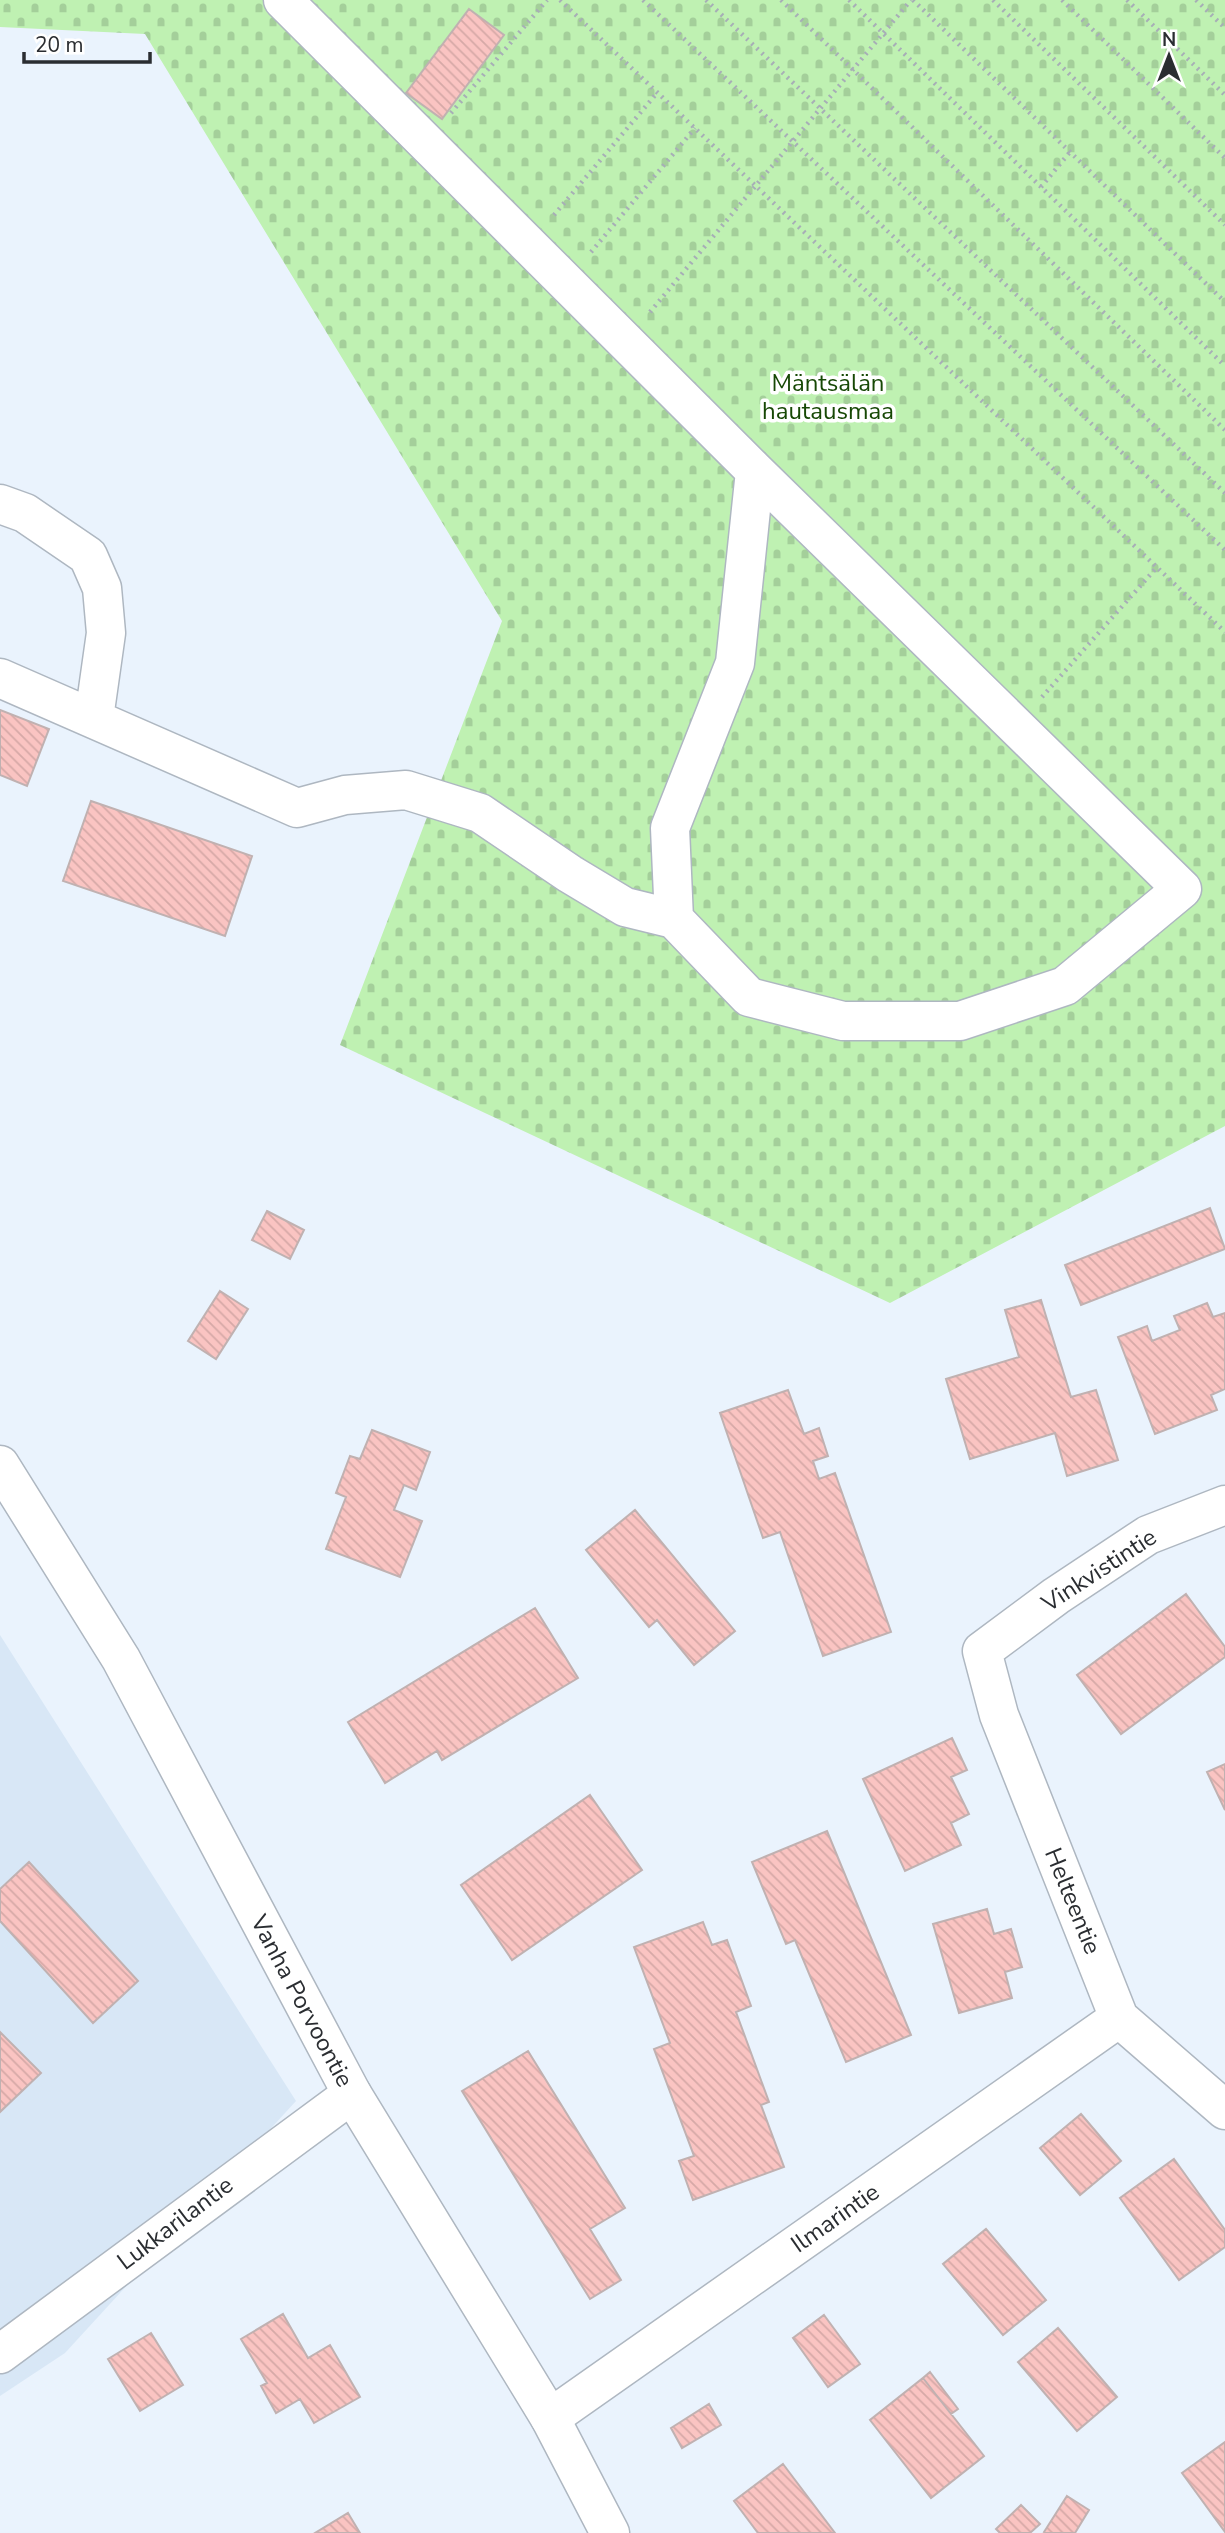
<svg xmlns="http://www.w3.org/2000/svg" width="1225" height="2533" viewBox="0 0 1225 2533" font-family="'Nunito Sans',sans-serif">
	<defs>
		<pattern id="cemetery-stones" width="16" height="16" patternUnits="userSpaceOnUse" patternTransform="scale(1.75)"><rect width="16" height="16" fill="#bff1b2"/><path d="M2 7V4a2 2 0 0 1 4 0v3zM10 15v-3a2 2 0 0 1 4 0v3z" fill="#a4cf9a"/></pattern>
		<pattern id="building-back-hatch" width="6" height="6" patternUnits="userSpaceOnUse" patternTransform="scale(1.75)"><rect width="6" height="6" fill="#fac4c2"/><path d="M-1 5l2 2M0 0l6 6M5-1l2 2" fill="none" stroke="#d6a9a7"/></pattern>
	</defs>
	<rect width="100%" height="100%" fill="#eaf3fd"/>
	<path fill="#d8e7f6" d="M0,1635L296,2101L65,2353L0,2396Z"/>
	<path fill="url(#cemetery-stones)" d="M0,0H1225V1126L890,1303L340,1045L502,621L145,34L0,27Z"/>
	<path fill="url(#building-back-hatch)" stroke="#c0b1b1" stroke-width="2" d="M469,9L504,35L442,119L406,93Z
		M0,710L49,729L27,786L0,775Z
		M91,801L252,856L225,936L63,881Z
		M1210,1208L1225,1249L1081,1305L1065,1265Z
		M267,1211L304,1230L290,1259L252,1240Z
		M220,1291L248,1309L216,1359L188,1341Z
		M1041,1300L1071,1397L1096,1390L1118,1460L1067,1476L1055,1433L970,1459L946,1379L1019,1357L1005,1310Z
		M1207,1303L1213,1317L1225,1313V1389L1211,1395L1217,1410L1155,1434L1118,1337L1147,1326L1152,1341L1180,1330L1174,1316Z
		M788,1390L804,1434L819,1428L828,1456L813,1461L819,1479L835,1473L891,1632L823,1656L780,1532L763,1538L720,1413Z
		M372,1430L430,1452L416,1490L404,1485L394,1510L422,1521L400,1577L326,1549L346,1497L336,1493L350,1456L360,1459Z
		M635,1510L735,1631L694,1665L657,1620L649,1627L586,1550Z
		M1186,1594L1225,1647V1657L1121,1734L1077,1675Z
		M535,1608L578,1678L442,1760L437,1751L385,1783L348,1722Z
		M952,1738L967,1770L951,1777L969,1814L951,1823L961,1845L905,1871L863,1779Z
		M1225,1764V1810L1207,1772Z
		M590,1795L642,1870L512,1960L461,1885Z
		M827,1831L911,2035L846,2062L795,1940L786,1944L752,1862Z
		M29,1862L138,1981L93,2023L0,1921V1889Z
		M987,1909L994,1934L1011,1929L1022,1967L1005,1972L1012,1998L959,2013L933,1924Z
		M703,1922L712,1945L727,1940L751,2006L736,2012L769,2102L761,2105L784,2167L693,2200L679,2161L694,2156L654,2049L670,2043L634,1947Z
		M0,2032L41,2073L0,2112Z
		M528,2051L625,2208L590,2229L621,2280L590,2299L462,2091Z
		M1081,2114L1121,2161L1080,2195L1040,2148Z
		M1174,2159L1225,2230V2247L1179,2280L1120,2198Z
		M986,2229L1046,2300L1003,2335L943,2264Z
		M283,2314L308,2358L330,2345L360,2397L314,2423L300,2399L276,2413L261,2386L267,2383L241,2339Z
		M824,2315L860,2364L828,2387L793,2338Z
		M1058,2328L1117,2397L1077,2431L1018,2362Z
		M151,2333L183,2385L140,2411L108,2359Z
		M930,2372L958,2409L951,2414L923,2378Z
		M923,2378L984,2456L931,2498L870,2420Z
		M709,2404L721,2425L682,2448L671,2428Z
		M1225,2442V2532L1182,2473Z
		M783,2464L835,2533H758L734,2501Z
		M1067,2496L1089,2510L1075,2533H1046L1044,2532Z
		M1021,2505L1040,2524L1030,2533H1000L996,2529Z
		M348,2513L360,2533H315Z"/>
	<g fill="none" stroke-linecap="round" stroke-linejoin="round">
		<defs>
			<path id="minor" d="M0,504L25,513L88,556L102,588L106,633L94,718
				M0,678L297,808L345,795L406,790L480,813L570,874L625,907L674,919L749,997L843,1021H960L1065,986L1182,889L755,471L283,0
				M674,919L670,828L735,663L755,471
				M1225,1505L1148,1535L1056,1596L982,1651L999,1715L1119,2018L1225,2110
				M0,2354L352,2094
				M550,2418L1119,2018"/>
			<path id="major" d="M0,1465L121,1659L352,2094L550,2418L610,2533"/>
		</defs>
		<use href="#minor" stroke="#aeb7c1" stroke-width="41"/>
		<use href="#major" stroke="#aeb7c1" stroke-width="41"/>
		<path stroke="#a7aeb6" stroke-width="4.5" stroke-dasharray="2 5" stroke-linecap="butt" d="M560,0L1225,632
			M643,0L1225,550
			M706,0L1225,493
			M781,0L1225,430
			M849,0L1225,366
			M913,0L1225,302
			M993,0L1225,225
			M1062,0L1225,158
			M1127,0L1225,95
			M1196,0L1225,28
			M451,113L547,0
			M1041,187L1070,152
			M554,215L657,93
			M591,252L695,128
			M650,312L911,0
			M1042,697L1157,567"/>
		<use href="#minor" stroke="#fff" stroke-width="38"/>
		<use href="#major" stroke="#fff" stroke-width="38"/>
	</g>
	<g text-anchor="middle" stroke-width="7" stroke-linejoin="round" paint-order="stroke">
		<g font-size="24" fill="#174805" stroke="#fff">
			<text x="828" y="391">Mäntsälän<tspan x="828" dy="28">hautausmaa</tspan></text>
		</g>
		<g font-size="24" fill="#2a2d31" stroke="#fff">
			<text transform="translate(1099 1570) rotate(-33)" y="8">Vinkvistintie</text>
			<text transform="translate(1073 1901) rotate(68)" y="8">Helteentie</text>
			<text transform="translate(302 2001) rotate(62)" y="8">Vanha Porvoontie</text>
			<text transform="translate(835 2218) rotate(-35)" y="8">Ilmarintie</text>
			<text transform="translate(175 2223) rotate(-37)" y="8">Lukkarilantie</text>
		</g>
	</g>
	<g transform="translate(1169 56)" stroke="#ffffff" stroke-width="5" paint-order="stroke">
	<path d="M0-5L12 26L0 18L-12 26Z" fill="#2a2d31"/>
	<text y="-10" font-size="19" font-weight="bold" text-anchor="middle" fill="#2a2d31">N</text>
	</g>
	<path d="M24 52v10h126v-10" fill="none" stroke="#2a2d31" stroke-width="3.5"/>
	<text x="35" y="52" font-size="21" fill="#2a2d31" stroke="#ffffff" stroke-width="5" paint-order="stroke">20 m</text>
</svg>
